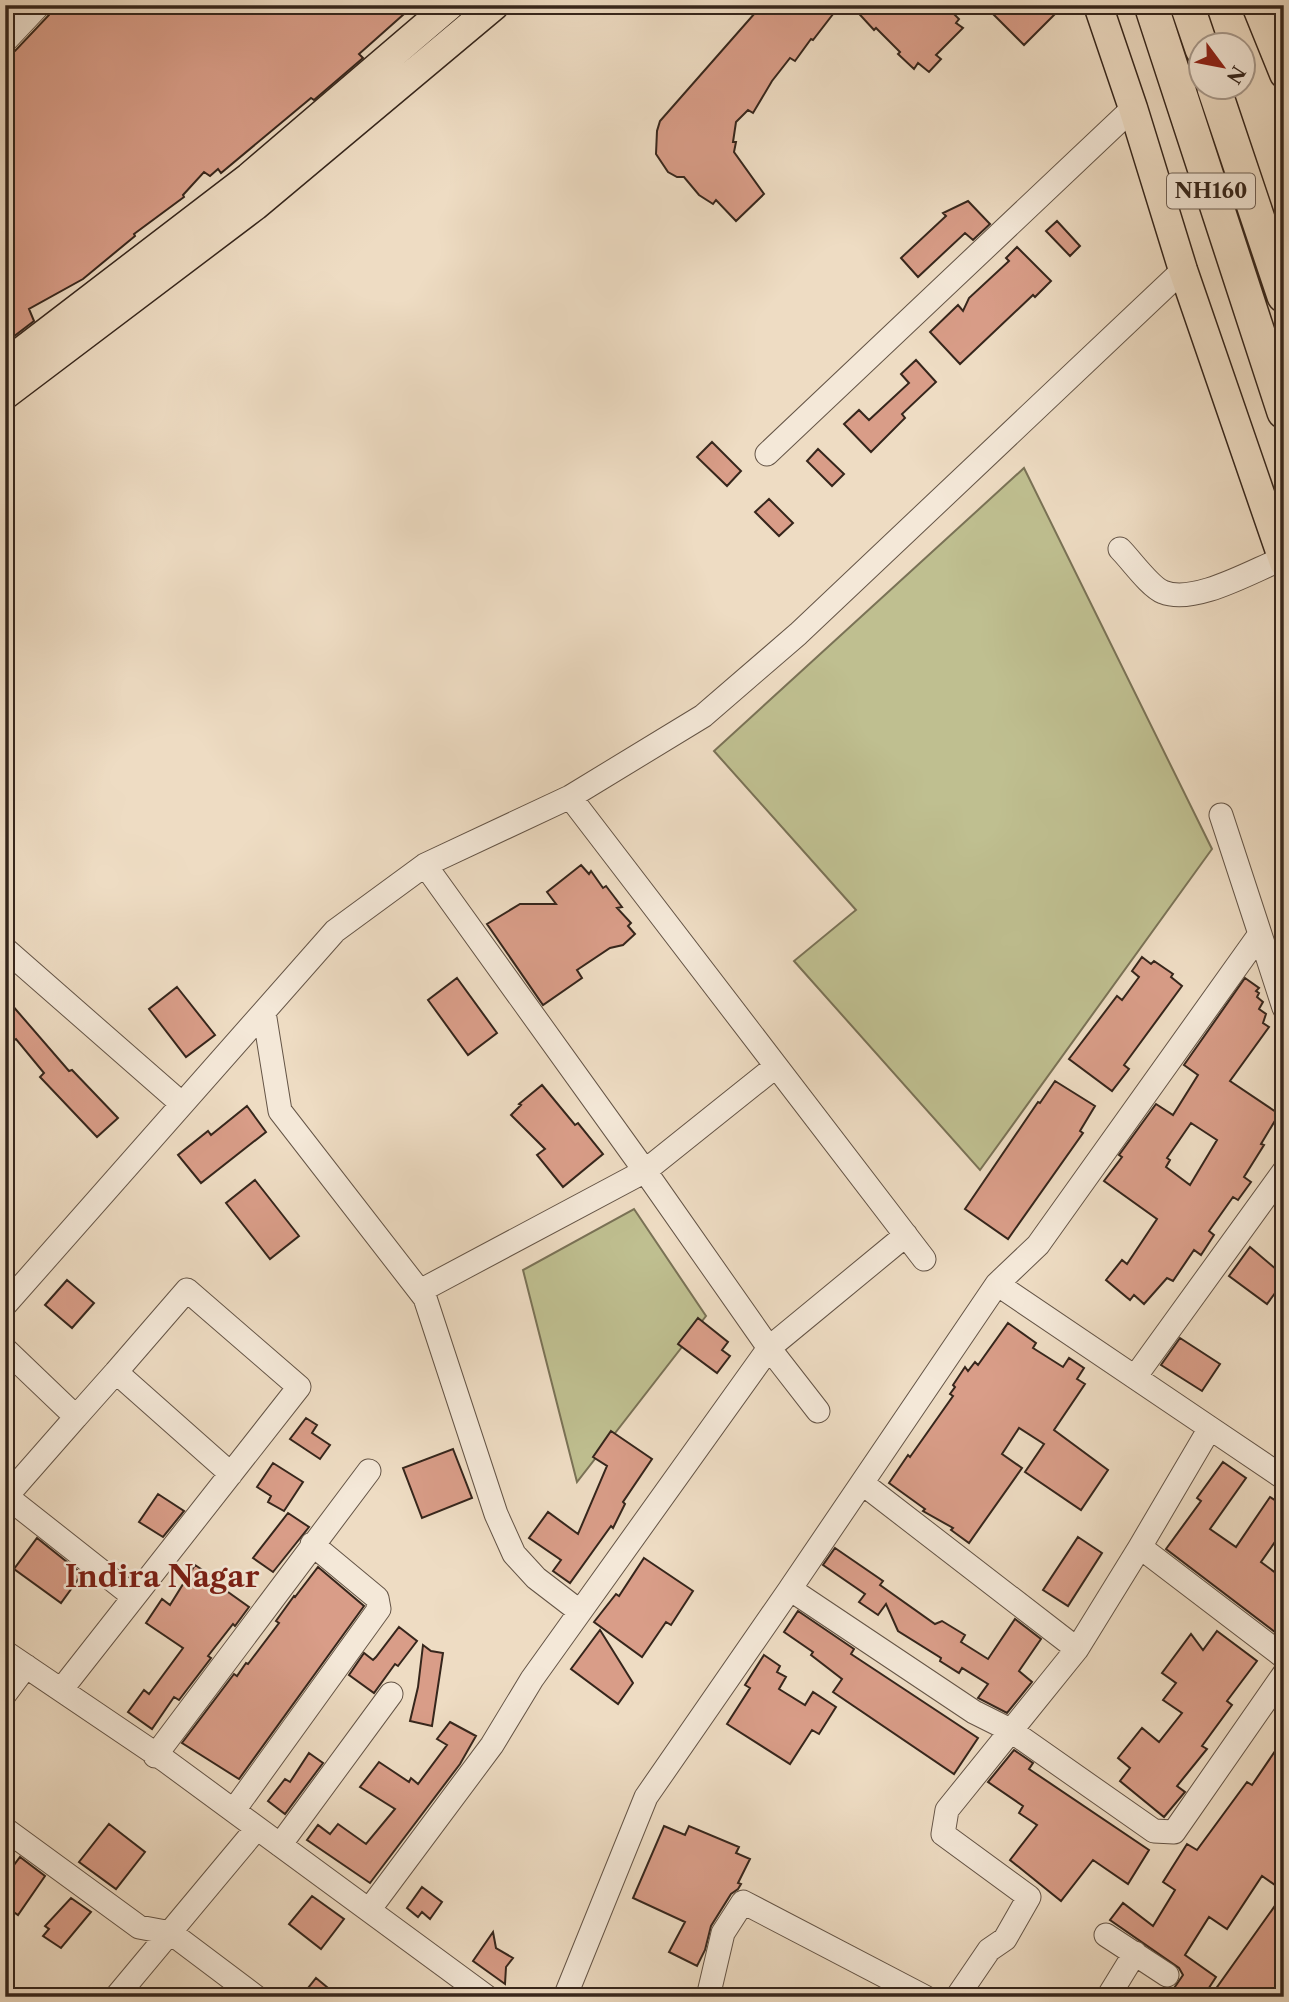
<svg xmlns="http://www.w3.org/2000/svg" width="1289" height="2002" viewBox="0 0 1289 2002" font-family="'Libre Caslon Text',serif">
	<rect width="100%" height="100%" fill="#eedcc3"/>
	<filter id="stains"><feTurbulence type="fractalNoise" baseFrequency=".00286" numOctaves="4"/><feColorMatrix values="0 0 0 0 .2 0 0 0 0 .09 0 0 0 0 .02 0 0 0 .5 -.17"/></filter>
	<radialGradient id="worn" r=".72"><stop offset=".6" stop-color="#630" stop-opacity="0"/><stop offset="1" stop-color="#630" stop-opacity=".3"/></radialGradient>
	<path fill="#bfbf90" stroke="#7a7256" stroke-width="2" d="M1024,468L1212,849L980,1170L794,961L856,910L714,751Z
		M634,1209L706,1316L577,1482L523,1270Z"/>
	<path fill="#d99d88" stroke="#36261c" stroke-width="2" fill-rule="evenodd" d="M53,5H399L404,14L359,54L363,58L314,100L311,98L221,173L218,169L210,176L204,172L183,195L184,197L134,234L135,236L83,279L29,309L34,321L13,337L5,324V55L15,51L49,15Z
		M762,5H840L813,40L811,39L795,61L790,58L772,81L753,113L748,110L736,122L733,142H736L734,152L764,194L736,221L716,200L713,204L699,195L684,177H677L668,172L656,154L657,131L660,121Z
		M851,5H945L959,19L956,23L963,28L936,55L941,59L929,72L918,63L914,69L898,54L900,52L876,28L874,30Z
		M984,5H1064L1024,45Z
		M968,201L990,224L973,240L965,233L918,277L901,258L946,216L943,213Z
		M1057,221L1080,246L1070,256L1046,231Z
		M1017,247L1051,281L1035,297L1033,295L960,364L930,332L958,305L963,311L969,298L1009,261L1006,258Z
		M916,360L936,382L902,414L905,418L871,452L844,424L859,410L869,420L909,383L901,374Z
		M712,442L741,471L727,486L697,457Z
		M818,449L844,474L832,486L807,461Z
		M769,499L793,523L779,536L755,512Z
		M581,865L589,874L591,871L603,888L606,886L622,907L617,908L631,923L628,926L635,934L623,945L610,948L577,970L582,978L543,1005L487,924L520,904H556L547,892Z
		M1142,957L1151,964L1154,961L1173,974L1171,977L1182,986L1124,1065L1129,1069L1112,1091L1069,1059L1117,996L1122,1000L1139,977L1132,971Z
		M457,978L497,1033L468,1055L428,1000Z
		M1245,978L1259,988L1256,991L1259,993L1257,997L1263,1002L1259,1009L1266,1014L1263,1023L1269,1027L1230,1081L1279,1114L1261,1144L1264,1145L1244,1177L1251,1182L1238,1200L1233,1197L1209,1231L1214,1235L1201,1255L1194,1250L1173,1281L1167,1278L1144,1304L1134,1295L1130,1300L1106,1280L1122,1260L1127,1264L1157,1219L1104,1181L1122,1157L1119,1155L1156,1104L1173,1115L1198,1075L1184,1065ZM1191,1123L1217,1140L1190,1185L1166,1167L1170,1160L1167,1158Z
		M177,987L215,1035L186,1057L149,1009Z
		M5,997L69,1071L72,1070L118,1118L97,1137L40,1077L44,1073L16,1039L13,1041L5,1033Z
		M1055,1081L1095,1106L1080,1131L1083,1133L1008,1239L965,1209L1038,1102L1040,1103Z
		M542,1085L575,1125L578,1123L603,1154L563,1187L537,1155L545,1149L511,1115L521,1105L519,1104Z
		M247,1106L266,1132L201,1183L178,1155L208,1131L211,1135Z
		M255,1180L299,1236L270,1259L226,1203Z
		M1250,1247L1284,1276V1281L1267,1304L1229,1276Z
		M67,1280L94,1303L72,1328L45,1305Z
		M698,1318L728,1342L722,1350L730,1356L717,1373L678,1344Z
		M1008,1323L1036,1343L1033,1348L1063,1367L1069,1358L1084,1368L1077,1379L1085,1384L1054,1430L1108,1470L1081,1510L1025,1472L1044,1444L1019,1428L1002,1454L1022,1468L969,1543L951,1530L953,1528L923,1511L925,1509L889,1483L908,1455L910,1457L953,1396L950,1394L955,1387L953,1385L965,1367L968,1371L975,1362L978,1365Z
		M1180,1338L1220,1364L1202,1391L1161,1365Z
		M306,1418L317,1425L312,1433L330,1445L320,1459L290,1439Z
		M611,1431L652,1459L623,1502L625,1504L613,1528L611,1526L570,1583L553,1571L561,1560L529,1538L548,1512L578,1534L607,1466L593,1457Z
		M453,1449L472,1498L422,1518L403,1468Z
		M1223,1462L1246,1478L1210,1529L1236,1547L1270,1497L1284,1506V1529L1261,1562L1284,1579V1639L1166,1549L1201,1501L1197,1498Z
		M273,1463L303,1482L284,1511L268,1502L271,1496L257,1487Z
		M158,1494L184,1511L163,1537L139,1522Z
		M288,1513L309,1527L273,1572L253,1558Z
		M1078,1537L1102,1553L1068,1606L1043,1590Z
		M37,1538L82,1574L61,1603L14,1569Z
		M835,1548L883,1581L880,1585L935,1624L942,1621L965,1635L961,1642L988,1659L1015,1619L1041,1639L1019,1671L1032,1682L1007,1713L978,1698L988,1684L962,1668L959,1673L940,1661L941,1658L898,1631L886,1604L878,1615L859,1602L865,1594L823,1565Z
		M644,1558L693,1591L671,1625L666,1622L642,1657L594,1622L616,1594L619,1596Z
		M195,1565L216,1579L214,1582L249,1607L235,1626L233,1624L208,1656L211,1658L179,1700L174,1697L152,1729L128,1712L144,1690L149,1694L183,1648L146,1623L162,1599L170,1605Z
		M318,1567L364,1606L239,1779L182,1743L234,1674L237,1676L246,1663L248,1664L279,1623L276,1621L294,1596L295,1597Z
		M798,1611L854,1649L851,1654L978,1738L954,1774L833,1692L842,1679L811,1655L813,1652L784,1632Z
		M399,1627L417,1641L398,1666L395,1664L374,1693L349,1675L364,1653L373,1660L376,1657Z
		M600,1630L633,1683L618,1704L571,1669Z
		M1217,1631L1257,1661L1227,1701L1232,1705L1202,1746L1207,1749L1177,1786L1185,1792L1164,1817L1120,1781L1130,1768L1118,1758L1142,1728L1159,1742L1182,1713L1163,1700L1176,1683L1162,1673L1191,1634L1203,1650Z
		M423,1645L431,1651L443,1653L432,1726L410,1721L418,1687Z
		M764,1655L780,1666L777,1672L786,1677L779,1689L805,1705L813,1692L836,1707L819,1734L812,1730L790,1764L727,1724L750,1688L745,1685Z
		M450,1722L476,1736L460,1764L370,1883L307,1840L318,1825L330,1834L338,1824L366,1844L395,1809L360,1787L379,1762L409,1782L411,1778L418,1784L447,1745L437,1739Z
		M1284,1738V1872L1275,1885L1262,1876L1227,1929L1209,1917L1185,1955L1216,1977L1203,1997H1168L1183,1975L1179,1968L1110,1920L1123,1903L1153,1926L1175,1890L1163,1882L1187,1844L1197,1850L1247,1782L1252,1785Z
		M1014,1750L1033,1763L1029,1769L1149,1850L1128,1884L1093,1860L1061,1901L1010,1860L1037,1825L1019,1813L1023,1806L988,1782Z
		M309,1753L323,1763L285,1814L268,1801L285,1779L290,1782Z
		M109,1824L145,1852L116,1889L79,1862Z
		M664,1826L685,1835L689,1826L739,1847L736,1853L750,1859L738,1883L741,1884L738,1889L731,1894L711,1926L705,1950L697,1966L669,1952L685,1922L633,1898Z
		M20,1857L45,1876L18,1915L5,1906V1877Z
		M422,1887L442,1902L430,1919L422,1912L418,1917L407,1908Z
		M1284,1893V1990L1280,1997H1225L1215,1990Z
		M312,1896L344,1919L321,1949L289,1924Z
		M71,1898L91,1912L61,1948L43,1936L49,1929L45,1926Z
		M493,1932L496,1948L513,1958L506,1967L505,1984L473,1961Z
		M316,1978L339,1997H301Z"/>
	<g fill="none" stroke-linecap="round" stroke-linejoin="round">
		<defs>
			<path id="minor" d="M5,41L39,5
				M767,454L1133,108
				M1120,549C1131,560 1150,587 1163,592C1194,605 1252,571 1282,559
				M570,797L924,1259
				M1221,815L1260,934
				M5,949L182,1104
				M264,1012L280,1111L425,1298L496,1514L514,1554L536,1578L579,1611
				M997,1284L1038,1245L1260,934L1284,1008
				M420,1291L645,1171L775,1067
				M5,1305L335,931L425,865L570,797L703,716L798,634L1183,270
				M5,1349L76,1417L116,1372L231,1474
				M1135,1377L1284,1171
				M818,1411L769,1348L906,1235
				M1210,1428L1284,1478
				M862,1483L1077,1649
				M6,1496L134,1597
				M5,1498L76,1417
				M1140,1547L1284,1657
				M790,1589L997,1284L1210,1428L1140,1547L1077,1649L947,1810L943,1834L1029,1897L1005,1939L989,1950L957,1997
				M5,1652L166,1761L487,1997
				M61,1690L299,1387L187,1290L116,1372
				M5,1694L26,1666
				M155,1756L369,1471
				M234,1810L379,1609L377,1598L312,1544
				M5,1829L139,1927L171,1933L256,1997
				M280,1845L391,1694
				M369,1910L492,1745L532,1679L769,1348L645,1171L425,865
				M1106,1935L1167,1975
				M116,1997L257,1828
				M565,1997L646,1797L790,1589L974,1712L1010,1730L1154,1831L1174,1832L1284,1674
				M708,1997L723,1933L743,1902L925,1997
				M1108,1997L1135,1953"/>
			<path id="major" d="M1098,5L1133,108L1183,270L1284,563
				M1256,5L1284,74
				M5,364L249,177L450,5
				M5,395L255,206L495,5"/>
			<path id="highway" d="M1151,5L1284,412
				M1187,5L1202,49
				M1214,88L1284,296"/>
		</defs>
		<use href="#minor" stroke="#645446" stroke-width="25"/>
		<use href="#major" stroke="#36261c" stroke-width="31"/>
		<use href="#highway" stroke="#36261c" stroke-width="36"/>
		<use href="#minor" stroke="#f4e8d8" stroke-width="23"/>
		<use href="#major" stroke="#eedcc3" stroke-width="28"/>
		<use href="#highway" stroke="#eedcc3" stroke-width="33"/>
	</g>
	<g text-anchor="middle" stroke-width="5" stroke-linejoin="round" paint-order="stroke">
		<rect fill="#f4e8d8" stroke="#6f6054" stroke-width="2" x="1167" y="173.5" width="88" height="35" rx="5"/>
		<g font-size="21" font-weight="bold" fill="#36261c">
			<text x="1211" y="198">NH160</text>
		</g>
		<g font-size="30" font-weight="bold" fill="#7a1f14" stroke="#f4e8d8">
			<text x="162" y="1587">Indira Nagar</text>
		</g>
	</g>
	<rect width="1289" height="2002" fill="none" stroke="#eedcc3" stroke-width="28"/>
	<rect x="7" y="7" width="1275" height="1988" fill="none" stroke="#36261c" stroke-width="3.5"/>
	<rect x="14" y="14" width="1261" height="1974" fill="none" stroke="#36261c" stroke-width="2"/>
	<g transform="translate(1222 66) rotate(122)"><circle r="33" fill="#f4e8d8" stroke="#a89a8d" stroke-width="2"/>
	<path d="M0-5L12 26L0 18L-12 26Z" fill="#8f2418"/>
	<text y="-10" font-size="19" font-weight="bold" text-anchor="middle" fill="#36261c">N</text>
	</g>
	<rect width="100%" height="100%" filter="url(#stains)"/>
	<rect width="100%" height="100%" fill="url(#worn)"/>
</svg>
